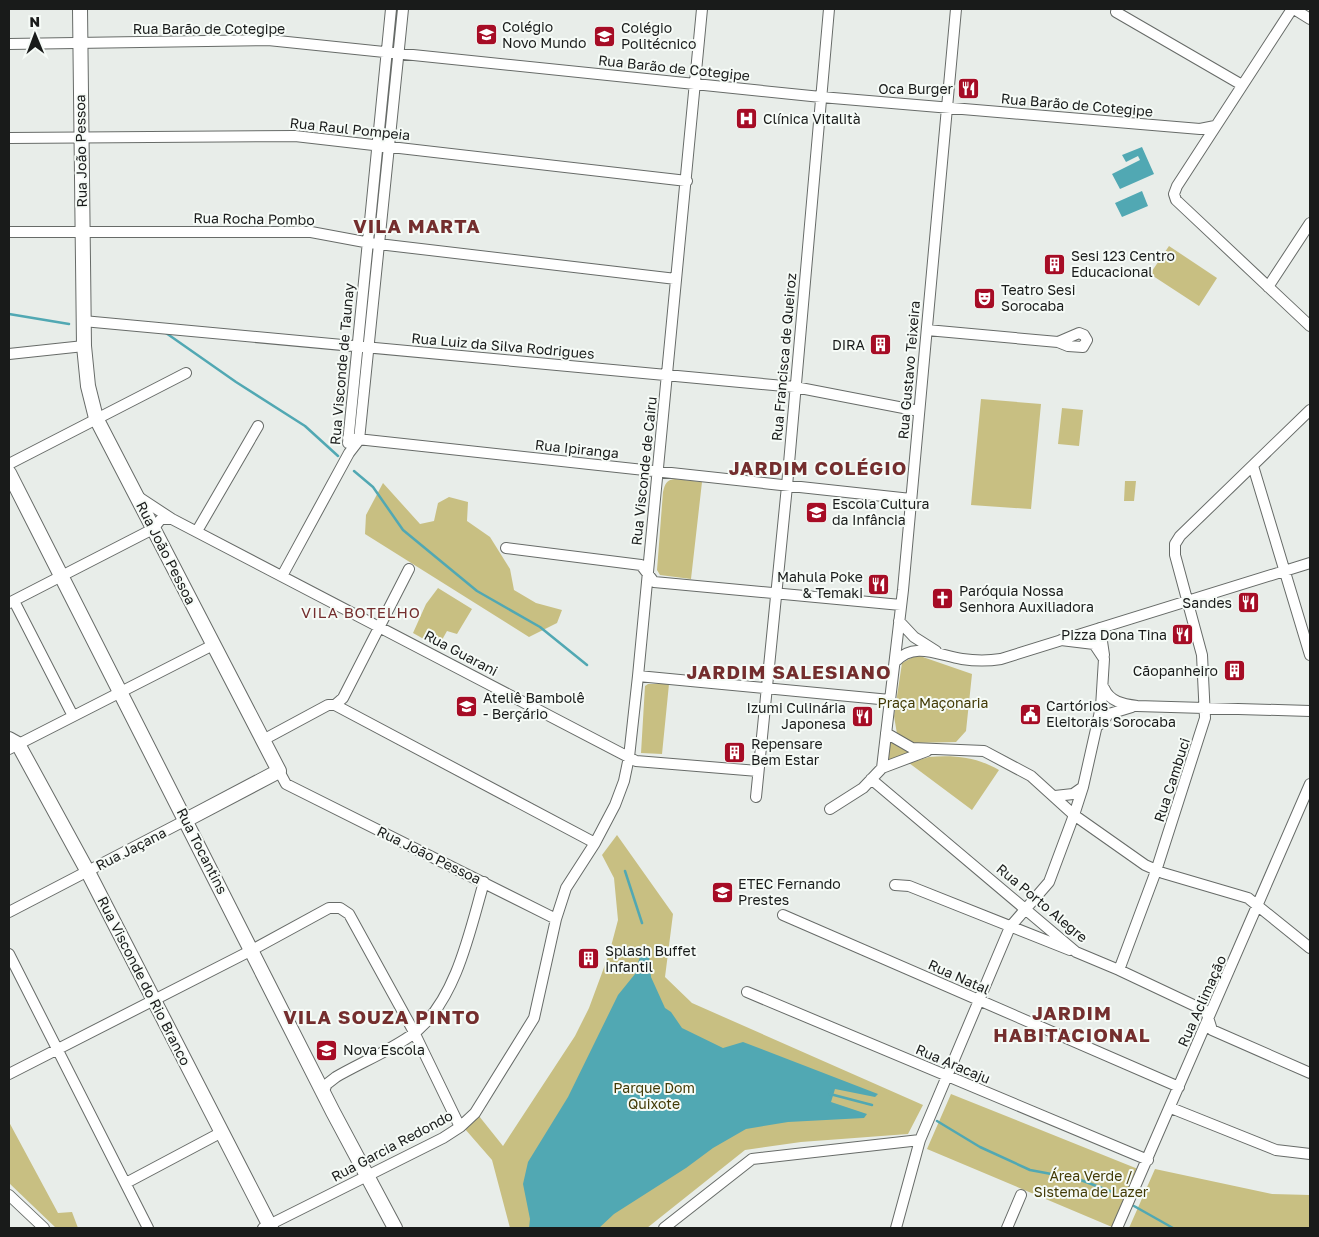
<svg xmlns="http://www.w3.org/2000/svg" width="1319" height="1237" viewBox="0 0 1319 1237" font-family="'Golos Text',sans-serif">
	<rect width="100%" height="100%" fill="#e8ede9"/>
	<path fill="#c8bf82" d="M1169,246L1217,278L1199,306L1150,274Z
		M981,399L1041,404L1031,509L971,505Z
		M1062,408L1083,410L1079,446L1058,444Z
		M675,479L702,482L691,579L660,575L657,570L663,492C665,484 666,480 675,479Z
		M1125,481H1136L1134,501H1124Z
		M383,483L420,524L434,521L438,503L449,497L468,502L467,521L490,537L510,569L514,590L536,603L562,610L557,623L529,637L365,534L366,515Z
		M438,588L472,609L457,634L447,631L438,647L413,633L426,604Z
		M917,655L972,674L966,731L956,742L913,743L897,734L894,716L902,663Z
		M648,684H669L662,754L641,753L645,686Z
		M890,741L911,754L888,763Z
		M929,757C955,755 976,757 999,770L972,810L909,763Z
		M617,835L673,914L665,977L692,1003L923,1105L908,1134L801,1142L745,1150L647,1228H510L492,1160L465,1129L479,1116L503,1146L575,1036L589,1008L609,954L618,920L614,878L602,855Z
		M951,1094L1138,1169L1112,1227L927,1149Z
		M9,1122L58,1213L72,1212L78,1228H56L9,1183Z
		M1155,1169L1272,1194L1310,1195V1228H1129Z"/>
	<path fill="#51a8b3" d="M1142,147L1154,174L1120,189L1112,174L1140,160L1138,156L1126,162L1122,155Z
		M1142,191L1148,206L1122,217L1115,203Z
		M649,955L651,977L665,1008L671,1012L682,1028L723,1048L743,1042L878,1094L875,1097L835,1089L831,1102L867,1114L864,1118L788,1122L746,1129L713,1148L686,1168L614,1214L599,1228H529L530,1219L523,1184L528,1162L568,1097L618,995L635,974L640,956Z"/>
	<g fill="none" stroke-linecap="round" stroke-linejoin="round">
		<path stroke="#51a8b3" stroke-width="2.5" d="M9,314L69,324
			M166,333L236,382L305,426L338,456
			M354,471L373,487L403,530L477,591L540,627L587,665
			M625,871L642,923
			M830,1094L872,1105
			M937,1121L980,1147L1030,1170L1078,1179L1115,1193
			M1134,1206L1173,1228"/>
		<defs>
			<path id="street" d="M1292,9L1177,186L1174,194L1176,200L1310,326
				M1294,9L1310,19
				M1116,12L1242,85
				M9,44L268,40L821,97L1200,129L1215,126
				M9,138L295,136L687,181
				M9,232H311L370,243L676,279
				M1268,287L1310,223
				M83,321L795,387L919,411
				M927,330L1058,342L1068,346L1083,347L1087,340L1084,335L1079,333L1058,342
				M9,354L84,346
				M348,438L911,499
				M348,443L391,9
				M9,464L186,373
				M1253,466L1310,655
				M137,496L172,519L636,761L758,771
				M197,531L258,426
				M506,548L641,565L654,582L901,605
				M282,576L349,453L359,440L403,9
				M14,601L73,716
				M9,603L153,529L161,519H172
				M899,621L914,637L936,651
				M1100,628L1104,655
				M895,662C914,641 938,655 962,659C975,661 989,661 1001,659L1310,563
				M638,676L890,700
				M1104,688C1110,702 1123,704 1137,706L1310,711
				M335,705L595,843
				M1099,725L1109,714L1132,707
				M886,733L912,748L984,751L1031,776L1074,815L1145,865L1163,873L1248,898L1310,948
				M263,740L328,705H335L343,698L409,569
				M9,749L213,645
				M882,768L903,590L956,9
				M279,771L286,784L556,919
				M871,779L1076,952L1119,970L1206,1011L1212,1030L1310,1073
				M1055,796L1073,794L1083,787
				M756,797L787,486L829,9
				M830,809L863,788L882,768L927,751
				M895,885L909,886L1070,950
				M9,912L186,820
				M783,915L1179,1087
				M9,954L148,1228
				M1119,970L1156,871L1205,718L1202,655L1175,555V544L1180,536L1310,410
				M747,992L1148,1160
				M9,1074L252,950L329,908H340L349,914L414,1032L460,1127
				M323,1092L327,1084L336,1077C358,1064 400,1046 418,1030C457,996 470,930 484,882
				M1171,1108L1276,1150L1310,1154
				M126,1183L222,1132
				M9,1195L44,1228
				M263,1228L443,1138L460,1127L475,1113L534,1018L556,919L566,888L595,843L615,805L624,781L629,757L638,676L702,9
				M664,1228L752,1159L920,1140
				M896,1228L920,1140L1010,927L1049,882L1074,815L1083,787L1101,707L1104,659L1094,644L1061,640
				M1007,1228L1021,1195
				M1117,1228L1310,784"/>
			<path id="secondary" d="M80,9L84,346L88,386L96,418L279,771L186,820
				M9,473L333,1112L395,1228
				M9,739L18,744L88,872L271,1228"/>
		</defs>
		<use href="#street" stroke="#676b68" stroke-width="12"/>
		<use href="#secondary" stroke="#676b68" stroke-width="16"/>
		<use href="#street" stroke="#fff" stroke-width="10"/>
		<use href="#secondary" stroke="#fff" stroke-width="14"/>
	</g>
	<defs>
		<symbol id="school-square" viewBox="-11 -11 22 22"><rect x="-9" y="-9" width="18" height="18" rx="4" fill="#a60c25" stroke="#f6fbf7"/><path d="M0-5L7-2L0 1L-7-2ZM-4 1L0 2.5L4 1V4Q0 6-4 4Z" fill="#fff"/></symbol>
		<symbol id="restaurant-square" viewBox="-11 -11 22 22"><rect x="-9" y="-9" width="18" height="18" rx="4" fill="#a60c25" stroke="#f6fbf7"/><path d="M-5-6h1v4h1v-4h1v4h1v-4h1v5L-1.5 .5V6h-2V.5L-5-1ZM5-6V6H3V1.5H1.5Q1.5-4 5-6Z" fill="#fff"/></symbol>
		<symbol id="hospital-square" viewBox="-11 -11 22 22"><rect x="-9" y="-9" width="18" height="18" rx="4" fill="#a60c25" stroke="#f6fbf7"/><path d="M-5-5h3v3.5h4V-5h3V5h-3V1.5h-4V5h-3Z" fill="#fff"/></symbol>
		<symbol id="building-square" viewBox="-11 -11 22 22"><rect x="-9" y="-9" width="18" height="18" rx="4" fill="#a60c25" stroke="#f6fbf7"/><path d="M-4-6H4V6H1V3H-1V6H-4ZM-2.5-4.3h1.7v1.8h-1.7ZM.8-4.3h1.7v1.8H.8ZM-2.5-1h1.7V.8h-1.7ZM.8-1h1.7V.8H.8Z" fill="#fff"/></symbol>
		<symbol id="theatre-square" viewBox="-11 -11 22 22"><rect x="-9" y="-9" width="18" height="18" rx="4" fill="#a60c25" stroke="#f6fbf7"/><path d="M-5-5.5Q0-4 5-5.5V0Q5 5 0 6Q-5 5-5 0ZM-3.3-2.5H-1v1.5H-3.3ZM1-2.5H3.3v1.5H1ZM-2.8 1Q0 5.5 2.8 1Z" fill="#fff"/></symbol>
		<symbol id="church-square" viewBox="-11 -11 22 22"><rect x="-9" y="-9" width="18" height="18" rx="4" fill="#a60c25" stroke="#f6fbf7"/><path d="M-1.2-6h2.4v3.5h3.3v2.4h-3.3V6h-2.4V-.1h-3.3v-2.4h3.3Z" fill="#fff"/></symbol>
		<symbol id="civic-square" viewBox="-11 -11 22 22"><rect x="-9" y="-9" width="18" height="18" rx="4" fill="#a60c25" stroke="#f6fbf7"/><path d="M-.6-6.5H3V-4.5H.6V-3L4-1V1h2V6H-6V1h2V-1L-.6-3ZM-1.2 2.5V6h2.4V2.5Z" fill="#fff"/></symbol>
		<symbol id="university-square" viewBox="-11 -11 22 22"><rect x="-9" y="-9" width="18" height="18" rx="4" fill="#a60c25" stroke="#f6fbf7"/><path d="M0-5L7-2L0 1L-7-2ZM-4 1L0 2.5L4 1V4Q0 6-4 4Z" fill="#fff"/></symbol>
	</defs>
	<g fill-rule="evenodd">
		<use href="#school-square" x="474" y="22" width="25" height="25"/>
		<use href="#school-square" x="592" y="24" width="25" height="25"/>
		<use href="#restaurant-square" x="956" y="76" width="25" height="25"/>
		<use href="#hospital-square" x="734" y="106" width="25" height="25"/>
		<use href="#building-square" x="1042" y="252" width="25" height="25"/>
		<use href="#theatre-square" x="972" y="286" width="25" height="25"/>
		<use href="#building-square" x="868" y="332" width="25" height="25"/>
		<use href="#school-square" x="804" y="500" width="25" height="25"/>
		<use href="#restaurant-square" x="866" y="572" width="25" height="25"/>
		<use href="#church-square" x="930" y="586" width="25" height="25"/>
		<use href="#restaurant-square" x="1236" y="590" width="25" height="25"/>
		<use href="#restaurant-square" x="1170" y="622" width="25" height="25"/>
		<use href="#building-square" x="1222" y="658" width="25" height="25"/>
		<use href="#school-square" x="454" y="694" width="25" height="25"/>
		<use href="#civic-square" x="1018" y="702" width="25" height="25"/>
		<use href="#restaurant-square" x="850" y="704" width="25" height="25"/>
		<use href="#building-square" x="722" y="740" width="25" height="25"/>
		<use href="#university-square" x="710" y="880" width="25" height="25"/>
		<use href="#building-square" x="576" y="946" width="25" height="25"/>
		<use href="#school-square" x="314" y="1038" width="25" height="25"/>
	</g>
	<g text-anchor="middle" stroke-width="4" stroke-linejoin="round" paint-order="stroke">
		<g font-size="14" fill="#191b1a" stroke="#f6fbf7" text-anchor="start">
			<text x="502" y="32">Colégio<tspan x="502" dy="16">Novo Mundo</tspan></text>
			<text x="621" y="33">Colégio<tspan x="621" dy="16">Politécnico</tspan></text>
			<text x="953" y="94" text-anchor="end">Oca Burger</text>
			<text x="763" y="124">Clínica Vitalità</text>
			<text x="1071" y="261">Sesi 123 Centro<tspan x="1071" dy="16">Educacional</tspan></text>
			<text x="1001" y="295">Teatro Sesi<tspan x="1001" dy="16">Sorocaba</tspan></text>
			<text x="865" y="350" text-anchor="end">DIRA</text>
			<text x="832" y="509">Escola Cultura<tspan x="832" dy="16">da Infância</tspan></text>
			<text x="863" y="582" text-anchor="end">Mahula Poke<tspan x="863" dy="16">&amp; Temaki</tspan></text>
			<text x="959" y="596">Paróquia Nossa<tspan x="959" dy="16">Senhora Auxiliadora</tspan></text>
			<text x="1232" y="608" text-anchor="end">Sandes</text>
			<text x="1167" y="640" text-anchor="end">Pizza Dona Tina</text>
			<text x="1218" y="676" text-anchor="end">Cãopanheiro</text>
			<text x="483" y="703">Ateliê Bambolê<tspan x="483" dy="16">- Berçário</tspan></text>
			<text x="1046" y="711">Cartórios<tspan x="1046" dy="16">Eleitorais Sorocaba</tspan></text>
			<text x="846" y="713" text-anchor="end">Izumi Culinária<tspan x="846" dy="16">Japonesa</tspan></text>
			<text x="751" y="749">Repensare<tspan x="751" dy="16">Bem Estar</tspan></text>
			<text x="738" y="889">ETEC Fernando<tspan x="738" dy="16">Prestes</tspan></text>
			<text x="605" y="956">Splash Buffet<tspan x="605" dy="16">Infantil</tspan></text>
			<text x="343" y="1055">Nova Escola</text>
		</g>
		<g font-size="14" fill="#191b1a" stroke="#f6fbf7">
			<text x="209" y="34">Rua Barão de Cotegipe</text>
			<text transform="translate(674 68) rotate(6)" y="5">Rua Barão de Cotegipe</text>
			<text transform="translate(1077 105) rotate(5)" y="5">Rua Barão de Cotegipe</text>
			<text transform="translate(350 129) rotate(6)" y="5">Rua Raul Pompeia</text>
			<text transform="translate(81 151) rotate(-91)" y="5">Rua João Pessoa</text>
			<text transform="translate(254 219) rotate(1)" y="5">Rua Rocha Pombo</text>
			<text transform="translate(503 346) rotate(5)" y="5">Rua Luiz da Silva Rodrigues</text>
			<text transform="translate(784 357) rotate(-85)" y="5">Rua Francisca de Queiroz</text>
			<text transform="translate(342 364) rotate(-85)" y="5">Rua Visconde de Taunay</text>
			<text transform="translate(909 370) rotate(-85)" y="5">Rua Gustavo Teixeira</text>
			<text transform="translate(577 449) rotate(6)" y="5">Rua Ipiranga</text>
			<text transform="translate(644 471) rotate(-84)" y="5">Rua Visconde de Cairu</text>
			<text transform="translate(166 553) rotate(63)" y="5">Rua João Pessoa</text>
			<text transform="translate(461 653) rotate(28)" y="5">Rua Guarani</text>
			<text transform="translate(1172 780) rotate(-72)" y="5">Rua Cambuci</text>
			<text transform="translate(131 849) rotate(-27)" y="5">Rua Jaçana</text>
			<text transform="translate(202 851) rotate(63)" y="5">Rua Tocantins</text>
			<text transform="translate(429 855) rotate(26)" y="5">Rua João Pessoa</text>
			<text transform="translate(1042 903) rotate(40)" y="5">Rua Porto Alegre</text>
			<text transform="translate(959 977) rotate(24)" y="5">Rua Natal</text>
			<text transform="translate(144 981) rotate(63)" y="5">Rua Visconde do Rio Branco</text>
			<text transform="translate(1202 1001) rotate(-66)" y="5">Rua Aclimação</text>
			<text transform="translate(953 1064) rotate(23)" y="5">Rua Aracaju</text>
			<text transform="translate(392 1146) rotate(-28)" y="5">Rua Garcia Redondo</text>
		</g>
		<g font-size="14" fill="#423a05" stroke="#f6fbf7">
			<text x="933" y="708">Praça Maçonaria</text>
			<text x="654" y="1093">Parque Dom<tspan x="654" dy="16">Quixote</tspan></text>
			<text x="1091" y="1181">Área Verde /<tspan x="1091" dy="16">Sistema de Lazer</tspan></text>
		</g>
		<g font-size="15" letter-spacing="1" fill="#742e2e" stroke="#f6fbf7">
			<text x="361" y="618">VILA BOTELHO</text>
		</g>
		<g font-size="19" font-weight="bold" letter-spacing="1" fill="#742e2e" stroke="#f6fbf7">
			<text x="417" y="233">VILA MARTA</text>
			<text x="818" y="475">JARDIM COLÉGIO</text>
			<text x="789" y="679">JARDIM SALESIANO</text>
			<text x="1072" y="1020">JARDIM<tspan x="1072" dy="22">HABITACIONAL</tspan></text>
			<text x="382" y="1024">VILA SOUZA PINTO</text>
		</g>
	</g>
	<rect width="1319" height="1237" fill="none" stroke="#191b1a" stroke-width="20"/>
	<g transform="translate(35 35) rotate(359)" stroke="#f6fbf7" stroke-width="4" paint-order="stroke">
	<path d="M0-4L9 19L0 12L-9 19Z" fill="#191b1a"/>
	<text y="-8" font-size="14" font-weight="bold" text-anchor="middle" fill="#191b1a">N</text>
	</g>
</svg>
